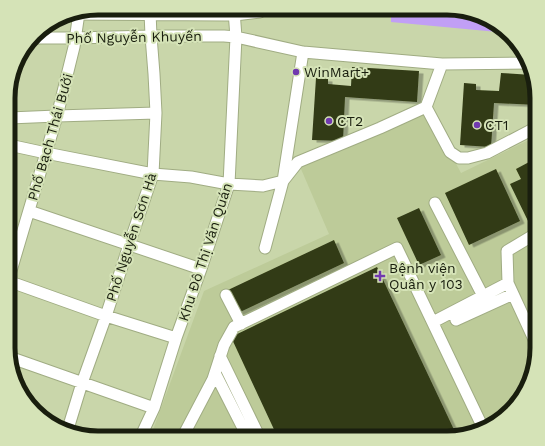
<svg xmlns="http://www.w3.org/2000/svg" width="545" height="446" viewBox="0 0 545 446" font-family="'Work Sans',sans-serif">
	<defs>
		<filter id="shadow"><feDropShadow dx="4.5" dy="2.5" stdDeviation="0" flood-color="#0004"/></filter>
	</defs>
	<rect width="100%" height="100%" fill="#c9d6aa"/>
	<path fill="#bdcb99" d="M426,107L461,173L537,136V354L530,383L511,411L482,431L447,438H150L204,291L329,234L298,162Z"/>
	<path fill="#c19ff5" d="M452,8L482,15L508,33L391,22V9Z"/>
	<path fill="#313a15" filter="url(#shadow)" d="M352,67L419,71L417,102L345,97L343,141L312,140L316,78L328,79V84L351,86Z
		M501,73L532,75L537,98V105L494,103L491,147L460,145L464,83L476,84V90L499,91Z
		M531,161L537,173V220L529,223L510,184L521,179L516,169Z
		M496,169L520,221L469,245L445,193Z
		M419,208L441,255L419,265L397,218Z
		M334,240L344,263L238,313L228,290Z
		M377,267L457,436L447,438H278L231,337Z"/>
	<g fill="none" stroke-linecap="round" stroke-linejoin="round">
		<defs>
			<path id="minor" d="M68,14L225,15H235L260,12L261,11
				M32,38H75L151,36H224L236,37L303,52L442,64L530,63
				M426,107L450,152L459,158H468L487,153L537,127
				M9,118L57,116L156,113
				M9,145L46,153L153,174L191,177L229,184L263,186L283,181L298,162L380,128L426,107L442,64
				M435,203L483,296
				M29,211L201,269
				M265,248L283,181L303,52
				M8,281L57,116L74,47L79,13
				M8,281L106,316L176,338
				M226,295L241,324
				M456,320L513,294
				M433,322L508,283
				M526,322L537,317
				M537,346L508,283L507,251L537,233
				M220,356L260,438
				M9,357L154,408
				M215,373L248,438
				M67,432L82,383L106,316L129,245L153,174L156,113L154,74L151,36L150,12
				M140,438L154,408L176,338L201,269L229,184L236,37L234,11
				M182,438L213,379L224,345L234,327L397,248L484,430"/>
		</defs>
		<use href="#minor" stroke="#a0ac83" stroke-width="13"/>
		<use href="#minor" stroke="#fff" stroke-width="11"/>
	</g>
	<g fill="#7139af" stroke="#d5e3b7" stroke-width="1.5">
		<circle cx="296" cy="72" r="4"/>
		<circle cx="329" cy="121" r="4"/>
		<circle cx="477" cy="125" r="4"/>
		<path d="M378 270h4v4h4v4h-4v4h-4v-4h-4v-4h4z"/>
	</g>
	<g text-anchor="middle" stroke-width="4" stroke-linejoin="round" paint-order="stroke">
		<g font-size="14" fill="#191e0e" stroke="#d5e3b7">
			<text transform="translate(134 37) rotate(-1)" y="5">Phố Nguyễn Khuyến</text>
			<text transform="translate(50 137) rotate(-74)" y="5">Phố Bạch Thái Bưởi</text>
			<text transform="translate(131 237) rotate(-72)" y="5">Phố Nguyễn Sơn Hà</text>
			<text transform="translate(205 252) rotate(-72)" y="5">Khu Đô Thị Văn Quán</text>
		</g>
		<g font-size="14" fill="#191e0e" stroke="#d5e3b7" text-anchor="start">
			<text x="304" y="77">WinMart+</text>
			<text x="337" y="126">CT2</text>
			<text x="485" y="130">CT1</text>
			<text x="389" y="273">Bệnh viện<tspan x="389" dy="16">Quân y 103</tspan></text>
		</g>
	</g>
	<path d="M0 0H545V446H0ZM98 15H447A83 83 0 0 1 530 98V348A83 83 0 0 1 447 431H98A83 83 0 0 1 15 348V98A83 83 0 0 1 98 15Z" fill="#d5e3b7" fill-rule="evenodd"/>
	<path fill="none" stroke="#191e0e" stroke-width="5" d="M98 15H447A83 83 0 0 1 530 98V348A83 83 0 0 1 447 431H98A83 83 0 0 1 15 348V98A83 83 0 0 1 98 15Z"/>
</svg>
